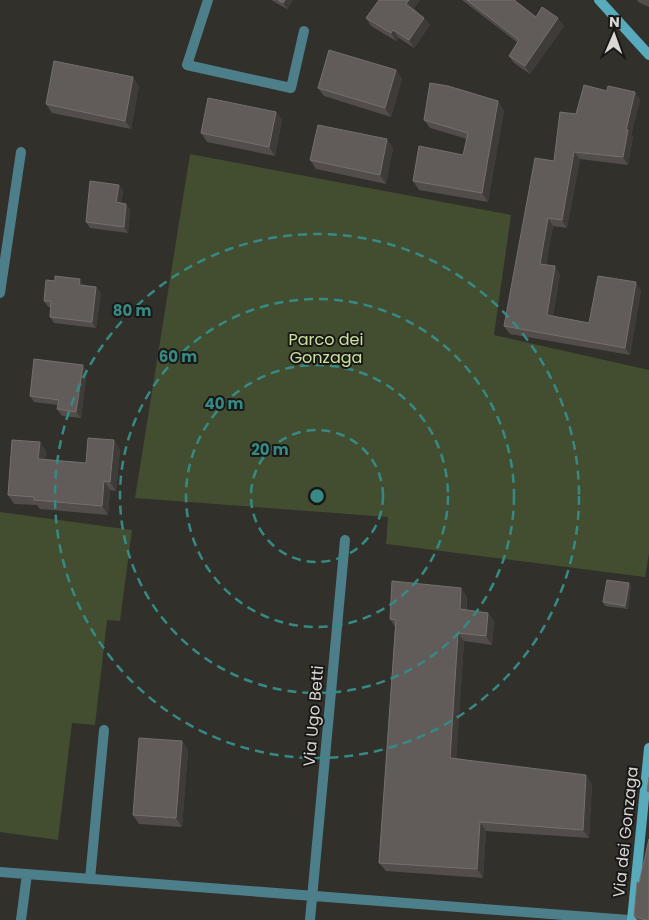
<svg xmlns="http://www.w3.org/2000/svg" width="649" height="920" viewBox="0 0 649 920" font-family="Poppins,sans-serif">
	<rect width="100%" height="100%" fill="#32302b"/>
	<path fill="#434d30" d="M190,154L511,215L494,335L649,370V553L645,577L386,544L388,517L135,498Z
		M0,512L132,530L120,621L107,620L95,725L72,723L58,840L0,832Z"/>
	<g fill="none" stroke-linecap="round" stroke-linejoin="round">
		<path stroke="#4d7f8a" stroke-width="10" d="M90,879L104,730"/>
		<path stroke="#4d7f8a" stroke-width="10" d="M208,0L187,65L291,88L304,31
			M0,293L21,152
			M0,872L629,920
			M21,920L27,874
			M310,920L345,540"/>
		<path stroke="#58abbc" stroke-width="10" d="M599,0L649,55
			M632,920L649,748"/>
	</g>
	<path fill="#524d4a" d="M271,0H293L287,9Z
		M462,0H515L536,17L564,26L530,74L514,63L509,56L518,43Z
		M637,0H649V7L638,2Z
		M414,9L424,18L430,25L414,48L399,38L396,41L371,26L366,18Z
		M396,70L402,79L391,117L324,96L318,88Z
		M139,86L131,129L52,113L46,104Z
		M640,100L631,135L633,137L628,165L580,159L567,228L553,226L546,265L560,274L553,316L589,323L641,290L630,355L510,334L504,326L554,161L576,114Z
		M504,110L488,202L419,190L413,181L463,155L467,139L430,128L424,120Z
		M276,112L282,120L275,156L207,142L201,133Z
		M393,148L386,184L316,169L310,160Z
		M123,191L121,203L126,204L130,210L128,233L90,228L86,222Z
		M84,285L96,287L101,293L96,328L54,323L50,317L51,307H48L44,301Z
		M87,371L81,418L62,416L57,409L58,405L34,402L30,396Z
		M40,442L46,451L45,459L86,463L120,449L116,491L110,490L108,515L40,509L37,505L14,504L8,495Z
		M631,586L628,609L605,606L603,602Z
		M467,597V610L488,613L494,621L492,645L464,641L456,758L592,784L589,838L486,831L483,878L386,871L379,863L395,627L390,619Z
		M182,741L188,750L182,827L139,824L133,815Z
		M639,883L649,920H637L634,916Z"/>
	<path fill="#3f3b38" d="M285,0H293L287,9L283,3Z
		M409,0H420L412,12L406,4Z
		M424,18L430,25L414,48L409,40Z
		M558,18L564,26L530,74L525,66Z
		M393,30L399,38L396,41L391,33Z
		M396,70L402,79L391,117L385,108Z
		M133,77L139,86L131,129L125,121Z
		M635,92L640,100L631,135L633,137L628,165L623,157L626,130Z
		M498,101L504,110L488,202L482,193Z
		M276,112L282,120L275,156L269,147Z
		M387,139L393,148L386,184L380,175Z
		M574,152L580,159L567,228L562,220Z
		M119,185L123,191L120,208L116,202Z
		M126,204L130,210L128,233L124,227Z
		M548,218L553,226L545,271L540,264Z
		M555,266L560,274L552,322L547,315Z
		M80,279L84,285L83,291L79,285Z
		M636,282L641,290L630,355L625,348Z
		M96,287L101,293L96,328L92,322Z
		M83,365L87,371L81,418L76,412Z
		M114,440L120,449L116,491L110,482Z
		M40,442L46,451L44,467L38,459Z
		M104,481L110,490L108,515L102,506Z
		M629,583L631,586L628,609L625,606Z
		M461,588L467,597L466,618L460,609Z
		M488,613L494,621L492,645L486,636Z
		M458,633L464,641L456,766L450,758Z
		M182,741L188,750L182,827L176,818Z
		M586,775L592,784L589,838L583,830Z
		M480,822L486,831L483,878L477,869Z"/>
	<path fill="#615c59" stroke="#74706d" d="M278,0H285L283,3Z
		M379,0H409L406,4L424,18L409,40L393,30L391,33L366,18Z
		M467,0H514L536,17L542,7L558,18L525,66L509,56L519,40Z
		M329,50L396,70L385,108L318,88Z
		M54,61L133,77L125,121L46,104Z
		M430,83L448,86L498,101L482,193L413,181L419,146L463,155L468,133L424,120Z
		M584,85L607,91L608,86L635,92L626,130H628L623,157L574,152L562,220L548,218L540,264L555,266L547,315L589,323L598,276L636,282L625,348L504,326L535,158L554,161L560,112L576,114Z
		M208,98L276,112L269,147L201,133Z
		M318,125L387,139L380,175L310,160Z
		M90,181L119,185L116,202L126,204L124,227L86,222Z
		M55,276L80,279L79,285L96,287L92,322L50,317L51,301H44L46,280L55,281Z
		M34,359L83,365L76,412L57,409L59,400L30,396Z
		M88,438L114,440L110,482L104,481L102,506L34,500V497L8,495L12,440L40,442L38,459L86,463Z
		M607,580L629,583L625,606L603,602Z
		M392,581L461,588L460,609L488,613L486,636L458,633L450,758L586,775L583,830L480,822L477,869L379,863L396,620L390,619Z
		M139,738L182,741L176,818L133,815Z
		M649,777V792L647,791Z
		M649,839V920H645L634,916L637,882L639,883Z"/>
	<g fill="none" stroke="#378a83" stroke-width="2.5" stroke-dasharray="9 6">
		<circle cx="317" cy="496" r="66"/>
		<circle cx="317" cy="496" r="131"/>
		<circle cx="317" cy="496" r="197"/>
		<circle cx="317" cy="496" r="262"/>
	</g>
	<g text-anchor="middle" stroke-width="4" stroke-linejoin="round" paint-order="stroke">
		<g font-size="16" fill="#cbe39e" stroke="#191816">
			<text x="326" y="345">Parco dei<tspan x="326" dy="18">Gonzaga</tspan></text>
		</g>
		<g font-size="16" fill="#d9d8d5" stroke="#191816">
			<text transform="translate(313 716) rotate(-85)" y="6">Via Ugo Betti</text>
			<text transform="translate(625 832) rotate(-84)" y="6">Via dei Gonzaga</text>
		</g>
	</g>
	<circle cx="317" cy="496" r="8" fill="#378a83" stroke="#191816" stroke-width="2.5"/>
	<g font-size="15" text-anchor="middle" font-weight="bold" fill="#378a83" stroke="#191816" stroke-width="4" stroke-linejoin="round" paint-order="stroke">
		<text x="132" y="316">80 m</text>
		<text x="178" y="362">60 m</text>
		<text x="224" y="409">40 m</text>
		<text x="270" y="455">20 m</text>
	</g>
	<g transform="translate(614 35) rotate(2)" stroke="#191816" stroke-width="4" paint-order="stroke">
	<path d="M0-4L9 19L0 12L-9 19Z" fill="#d9d8d5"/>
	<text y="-8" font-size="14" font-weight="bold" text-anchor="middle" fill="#d9d8d5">N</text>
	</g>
</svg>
